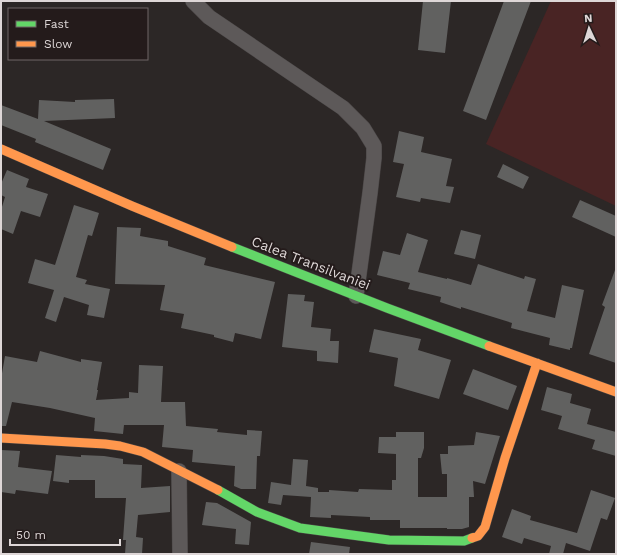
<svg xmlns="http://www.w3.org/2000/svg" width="617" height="555" viewBox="0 0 617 555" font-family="'Work Sans',sans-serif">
	<rect width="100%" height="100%" fill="#2c2726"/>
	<path fill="#492424" d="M551,1H616V206L486,144Z"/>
	<path fill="#616160" d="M423,1H451L445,53L418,50Z
		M504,1H531L486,120L463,111Z
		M114,99L115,118L44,121L111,149L103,170L35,142L36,139L1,125V105L38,119L39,100L75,102V100Z
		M399,131L424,137L421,152L452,159L446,186L454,187L450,203L421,198L420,202L396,197L404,164L393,162Z
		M503,164L529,177L523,189L497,177Z
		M7,170L29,179L26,187L48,194L40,217L21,211L13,234L1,229V210L5,197L1,195V184Z
		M580,200L616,216V237L572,217Z
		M74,205L99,213L92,236L88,235L76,277L87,280L85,284L110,289L104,318L87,315L89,305L64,297L56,322L45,318L54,290L28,283L35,259L55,265Z
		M117,227L141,228L140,236L168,241V246L206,258L204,265L275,282L261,339L235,333L233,342L214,337V335L181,328L184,314L160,310L165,285L115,284Z
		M461,230L481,235L475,259L454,254Z
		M407,233L428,240L418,272L447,279V278L471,285L478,264L524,279L525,276L536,279L527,311L555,318L562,285L584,290L572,348H570V350L549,345L550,338L511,328L512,323L461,307V309L440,302L441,297L408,289L410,283L377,275L383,251L400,255Z
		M615,270H616V363L589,354L605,307L602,305Z
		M288,294L305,295L304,301L314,302L311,327L331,329L330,341H339L338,363L317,361V351L282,347Z
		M374,329L421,339L418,350L451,360L439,399L394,386L398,358L369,352Z
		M40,351L81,362V359L102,362L97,390H98L96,400L129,398V392L138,393L139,365L163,366L161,402H185L186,426L218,429L217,432L247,435V430L262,431L260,456H257L256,489H241L234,486L235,466L192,462L193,450L162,447L164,425H124L123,434L94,431L95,418L50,408L12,402L6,426H1V379L5,356L37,362Z
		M473,369L517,386L508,410L463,394Z
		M547,387L572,394L570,403L591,409L587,424L616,432V456L592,449L595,440L558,429L562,416L541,410Z
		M396,432H424V448L421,458H418V497H447V474H442L440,454H448V446L474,445L476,432L500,436L485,484L473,481L474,497H469V527L462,529H447V528H400V520H370V517L331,515V518L310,517L311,497L283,495L281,505L268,503L271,482L291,485L293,459L308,460L306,486L318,488V492H329V490L358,492L359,489L392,490V480H396V454L378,453L379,437H396Z
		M1,450L20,451L18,467L52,471L48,494L16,490L15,494L1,492Z
		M56,455L81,457V455L104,456L123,459V464L142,465L141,488L170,486V512L138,515L136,537L143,538L142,554H125L126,540H123L126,498H95V480H69V483L53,481Z
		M591,490L615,498L607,520L601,518L590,551L566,543L563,554H549L551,546L524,538L522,544L502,537L512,509L531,516L530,520L577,533Z
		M206,502L217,503L251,522L249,545L235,544L236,529L202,525Z
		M311,542L350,547L349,554H309Z"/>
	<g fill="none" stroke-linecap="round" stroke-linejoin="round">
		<defs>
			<path id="street" d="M193,1L209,17L343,108L363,128L374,146V158L370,193L356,296
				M179,471L180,554"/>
			<path id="fast" d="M232,247L387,308L489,346
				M218,490L257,512L300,528L389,540L464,541L472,538"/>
			<path id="slow" d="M1,149L132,206L232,247
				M489,346L616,392
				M1,438L105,444L120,446L143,452L218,490
				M472,538L478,536L485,527L505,458L537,363"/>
		</defs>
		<use href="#street" stroke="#484444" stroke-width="16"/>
		<use href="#fast" stroke="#484444" stroke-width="10"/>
		<use href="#slow" stroke="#484444" stroke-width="10"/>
		<use href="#street" stroke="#5d5959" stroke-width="15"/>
		<use href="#fast" stroke="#63d668" stroke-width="9"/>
		<use href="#slow" stroke="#ff974d" stroke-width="9"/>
	</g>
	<g text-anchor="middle" stroke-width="4" stroke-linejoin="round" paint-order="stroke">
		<g font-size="14" fill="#ded7d7" stroke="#241b1b">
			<text transform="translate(311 263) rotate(21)" y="5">Calea Transilvaniei</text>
		</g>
	</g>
	<rect width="617" height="555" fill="none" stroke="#ded7d7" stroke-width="4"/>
	<rect x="8" y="8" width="140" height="52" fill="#241b1b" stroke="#6e6666"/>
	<rect x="16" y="21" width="20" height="6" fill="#63d668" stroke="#6e6666"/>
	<text x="44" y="28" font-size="12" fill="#ded7d7">Fast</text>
	<rect x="16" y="41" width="20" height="6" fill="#ff974d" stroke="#6e6666"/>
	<text x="44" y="48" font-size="12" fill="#ded7d7">Slow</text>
	<g transform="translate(589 28) rotate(356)" stroke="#241b1b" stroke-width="3" paint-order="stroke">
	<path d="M0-3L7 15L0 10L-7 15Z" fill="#ded7d7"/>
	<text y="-6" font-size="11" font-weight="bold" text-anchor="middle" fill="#ded7d7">N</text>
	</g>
	<path d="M10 539v6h110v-6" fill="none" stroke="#ded7d7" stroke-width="2"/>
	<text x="16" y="539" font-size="12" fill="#ded7d7" stroke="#241b1b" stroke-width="3" paint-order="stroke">50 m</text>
</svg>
